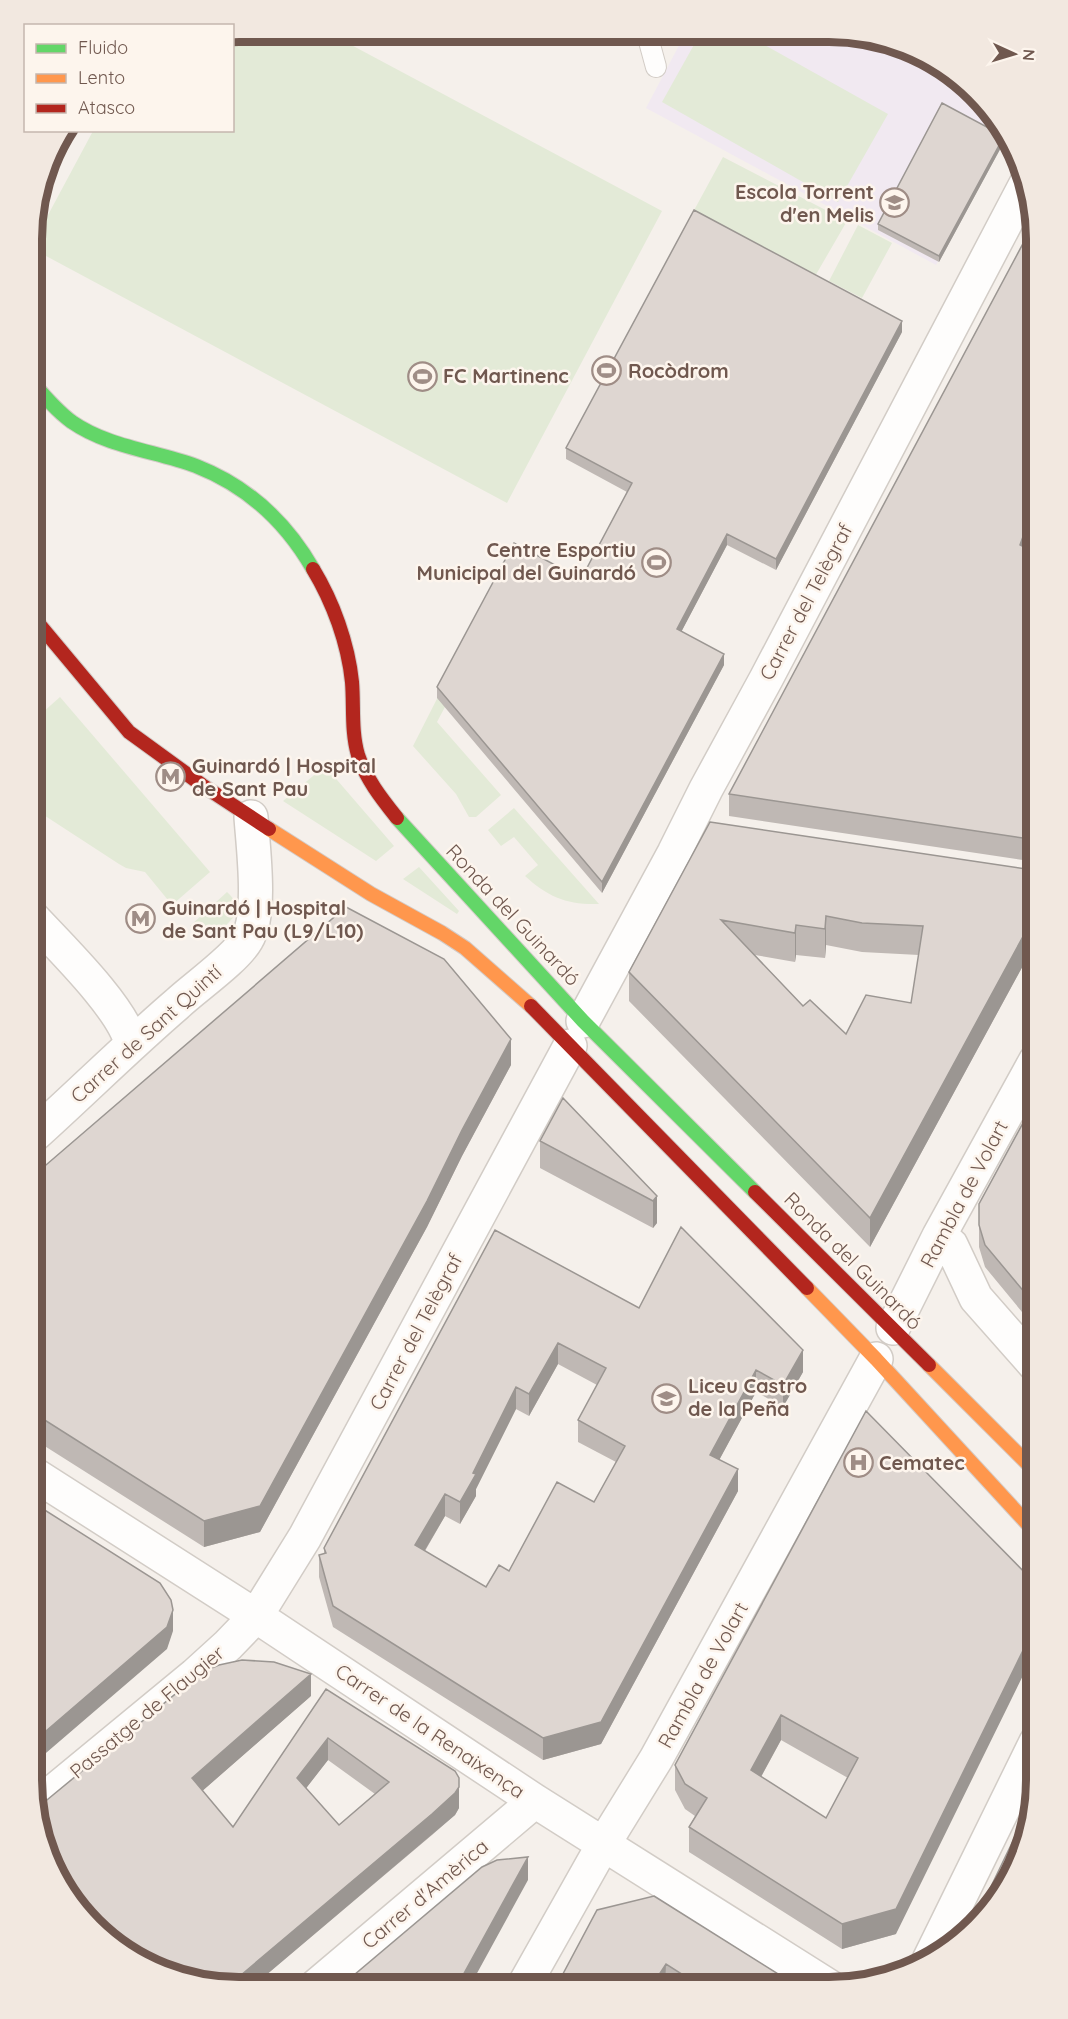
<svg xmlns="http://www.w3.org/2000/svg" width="1068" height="2019" viewBox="0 0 1068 2019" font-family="Quicksand,sans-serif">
	<rect width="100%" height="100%" fill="#f5f0eb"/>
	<path fill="#f1e9f1" d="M685,34L869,35L966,83L1004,140L936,265L646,108Z"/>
	<path fill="#e3ead7" d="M239,32H327L662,211L507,503L33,249V243L93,131L232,130L233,33Z
		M700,34L747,35L888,114L838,202L662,102Z
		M723,157L847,221L814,278L692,214Z
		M858,225L892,243L862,298L829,281Z
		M443,687L455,688L437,722L501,795L476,817H469L456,794L413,746Z
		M60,697L210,872L172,905L145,872L126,868L119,864L33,808V721Z
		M325,766L394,846L376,861L283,801Z
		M514,808L599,904C567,905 548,897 525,876L538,865L514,837L501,846L488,830Z
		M419,867L459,911L457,914L403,879Z
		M227,892C231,896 237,902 237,908C237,913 233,918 230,921C215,938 208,939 190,926Z"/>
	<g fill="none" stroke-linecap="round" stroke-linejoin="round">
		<defs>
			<path id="lane" d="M647,34L656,67"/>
			<path id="street" d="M32,917C58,945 125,1010 131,1044
				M583,1021L674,853L706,789L766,679L1027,182
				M32,1137C81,1093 127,1047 177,1004C195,987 236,959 247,939C262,915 253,846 251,817
				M939,1236L951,1245L976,1298L1036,1366
				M893,1328L939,1236L1036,1060
				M32,1473L256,1616L535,1801L830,1987
				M36,1806L195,1675L228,1645L256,1616L305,1537L570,1046
				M929,1960L1036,1742
				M316,1986L535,1801
				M523,1987L603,1845L656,1759L876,1359"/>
			<path id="fast" d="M33,383C45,397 57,411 72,422C108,447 155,451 196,466C247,486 286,522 313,569
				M397,818L583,1021L755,1192"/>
			<path id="slow" d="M269,829L371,894L442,933L465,948L531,1006
				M807,1288L876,1359L1036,1533
				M929,1365L1036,1472"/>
			<path id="jam" d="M313,569C333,602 348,643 352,682C354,706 351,731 358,755C366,779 382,799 397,818
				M33,617L129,732L202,785L269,829
				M531,1006L807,1288
				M755,1192L929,1365"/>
		</defs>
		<use href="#lane" stroke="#d2ccc6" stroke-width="22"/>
		<use href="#street" stroke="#d2ccc6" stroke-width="36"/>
		<use href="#fast" stroke="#d3cbc7" stroke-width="16"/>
		<use href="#slow" stroke="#d3cbc7" stroke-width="16"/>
		<use href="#jam" stroke="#d3cbc7" stroke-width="16"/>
		<use href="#lane" stroke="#fefdfc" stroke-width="20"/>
		<use href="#street" stroke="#fefdfc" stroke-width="33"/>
		<use href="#fast" stroke="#63d668" stroke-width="14"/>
		<use href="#slow" stroke="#ff974d" stroke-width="14"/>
		<use href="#jam" stroke="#b3261e" stroke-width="14"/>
	</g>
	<path fill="#bfb8b4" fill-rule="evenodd" d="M1004,140V142L939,262L878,230V224Z
		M902,332L776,570L727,545L681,632L724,665L602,893L437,698V687L581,579L627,492L566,459V448Z
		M1036,523L1027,548L1036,553V862L729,816V794Z
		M710,822L1033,870H1036V936H1034L1032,949L870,1247L629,1001V972ZM826,945L862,952L919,955L911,1003L846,1034L803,1006L755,955L795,962L796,955L825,958Z
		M511,1065L462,1156L427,1227L260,1532L204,1547L32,1438V1177Z
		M1036,1099V1329L985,1267L979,1247V1225Z
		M540,1141L657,1196V1223L653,1228L540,1168Z
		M495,1230L639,1308L803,1372L783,1407L756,1392L719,1460L738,1491L601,1744L543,1760L333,1627L319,1577V1555L324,1554V1548ZM558,1364L597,1385L578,1420V1442L616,1462L594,1502L509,1571L486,1587L425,1551L445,1516L460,1524L476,1496V1489L516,1409L529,1416Z
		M866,1411L896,1934L842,1949L689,1852V1827L695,1816L685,1809L675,1790V1765ZM781,1740L848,1778L826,1818L761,1777Z
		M326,1689L459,1799V1808L455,1815L432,1835L253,1986H211L42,1846L311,1696L202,1791L233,1827ZM328,1760L375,1794L339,1825L306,1788Z
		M654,1896L799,1987H556Z"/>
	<path fill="#9b9692" d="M1003,138L1004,142L939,262V256Z
		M902,321V332L776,570V559Z
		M1036,501V523L1020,567V545Z
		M727,534V545L677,640V629Z
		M724,654V665L602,893V882Z
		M1034,906V936L1032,949L870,1247V1218Z
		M826,916V945L825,958V929Z
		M796,925V955L795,962V933Z
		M511,1039V1065L462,1156L427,1227L260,1532L204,1547V1521L462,1130Z
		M657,1196V1223L653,1228V1201Z
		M558,1343V1364L529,1416V1394Z
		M803,1350V1372L783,1407V1385Z
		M756,1370V1392L710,1477V1455Z
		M516,1387V1409L476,1489V1496L460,1524V1502L473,1473Z
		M738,1469V1491L601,1744L543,1760V1738Z
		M445,1494V1516L415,1567V1545Z
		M173,1610V1631L167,1649L32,1765V1743Z
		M1036,1624V1649L896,1934L842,1949V1924Z
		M311,1674V1696L192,1800V1778Z
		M781,1715V1740L751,1795V1770Z
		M328,1738V1760L297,1800V1778Z
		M459,1778V1808L455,1815L253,1986H228Z
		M528,1857V1880L470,1986H457Z
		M666,1964L665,1987H651Z"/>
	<path fill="#ded6d1" stroke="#9b9692" stroke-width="1.5" fill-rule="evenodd" d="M942,103L1000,134L1003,138L939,256L878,224Z
		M694,210L902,321L776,559L727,534L677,629L724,654L602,882L437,687L514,543L581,579L632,483L566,448Z
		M1034,223L1036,239V501L1020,545L1036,553V840L729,794Z
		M710,822L1033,870H1036V906H1034L1032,920L870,1218L629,972ZM826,916L862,923L923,926L911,1003L866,995L846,1034L810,1000L803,1006L721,920L795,933L796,925L825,929Z
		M346,907L444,959L511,1039L462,1130L427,1201L260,1506L204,1521L32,1412V1177Z
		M563,1098L657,1196L653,1201L540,1141Z
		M1036,1099V1306L985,1245L979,1225V1204Z
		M681,1227L803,1350L783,1385L756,1370L710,1455L738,1469L601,1722L543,1738L333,1606L319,1555L326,1553L324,1548L495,1230L639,1308ZM558,1343L606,1368L578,1420L625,1446L594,1502L557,1482L509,1571L499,1565L486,1587L415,1545L445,1494L460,1502L476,1474L473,1473L516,1387L529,1394Z
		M866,1411L1036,1584V1624L896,1909L842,1924L689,1827L707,1798L685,1784L675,1765ZM781,1715L858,1758L826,1818L751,1770Z
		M32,1502L160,1583L171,1600L173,1610L167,1627L32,1743Z
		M242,1660L274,1662L311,1674L192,1778L233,1827L326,1689L455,1771L459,1778V1787L455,1793L432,1814L228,1986H211L159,1972L102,1936L42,1846L36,1809L202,1672L219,1665ZM328,1738L389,1782L339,1825L297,1778Z
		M1036,1793L1021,1859L993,1907L971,1928Z
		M528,1857L457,1986H341L482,1867L497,1860Z
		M654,1896L799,1987H702L666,1964L651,1987H556L597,1910Z"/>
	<defs>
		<symbol id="school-ring" viewBox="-11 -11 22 22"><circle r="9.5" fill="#fdf5ed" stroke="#9f8d86" stroke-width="1.5"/><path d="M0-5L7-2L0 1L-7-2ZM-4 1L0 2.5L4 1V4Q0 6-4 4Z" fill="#9f8d86"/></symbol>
		<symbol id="stadium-ring" viewBox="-11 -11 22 22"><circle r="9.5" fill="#fdf5ed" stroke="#9f8d86" stroke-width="1.5"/><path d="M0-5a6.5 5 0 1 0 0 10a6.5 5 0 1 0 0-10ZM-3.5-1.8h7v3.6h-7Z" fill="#9f8d86"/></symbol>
		<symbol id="metro-ring" viewBox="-11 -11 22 22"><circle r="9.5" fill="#fdf5ed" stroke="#9f8d86" stroke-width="1.5"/><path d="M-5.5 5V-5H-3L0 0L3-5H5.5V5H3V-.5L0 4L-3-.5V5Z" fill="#9f8d86"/></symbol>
		<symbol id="hospital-ring" viewBox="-11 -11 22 22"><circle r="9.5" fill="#fdf5ed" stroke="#9f8d86" stroke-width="1.5"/><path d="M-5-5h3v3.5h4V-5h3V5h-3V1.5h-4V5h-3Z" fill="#9f8d86"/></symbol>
	</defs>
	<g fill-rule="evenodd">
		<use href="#school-ring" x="878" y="186" width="33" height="33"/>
		<use href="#stadium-ring" x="590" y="354" width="33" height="33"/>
		<use href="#stadium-ring" x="406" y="360" width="33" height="33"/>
		<use href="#stadium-ring" x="640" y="546" width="33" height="33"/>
		<use href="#metro-ring" x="154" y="760" width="33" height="33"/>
		<use href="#metro-ring" x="124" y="902" width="33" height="33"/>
		<use href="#school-ring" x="650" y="1382" width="33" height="33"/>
		<use href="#hospital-ring" x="842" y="1446" width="33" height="33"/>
	</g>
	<g text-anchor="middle" stroke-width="5" stroke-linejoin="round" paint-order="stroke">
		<g font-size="20" font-weight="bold" fill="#70584f" stroke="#fdf5ed" text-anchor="start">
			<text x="874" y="199" text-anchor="end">Escola Torrent<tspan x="874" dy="23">d'en Melis</tspan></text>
			<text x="628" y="378">Rocòdrom</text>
			<text x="443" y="383">FC Martinenc</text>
			<text x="636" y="557" text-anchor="end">Centre Esportiu<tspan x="636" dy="23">Municipal del Guinardó</tspan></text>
			<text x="192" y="773">Guinardó | Hospital<tspan x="192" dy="23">de Sant Pau</tspan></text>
			<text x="162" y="915">Guinardó | Hospital<tspan x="162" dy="23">de Sant Pau (L9/L10)</tspan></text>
			<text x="688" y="1393">Liceu Castro<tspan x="688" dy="23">de la Peña</tspan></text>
			<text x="879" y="1470">Cematec</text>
		</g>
		<g font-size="20" fill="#70584f" stroke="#fdf5ed">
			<text transform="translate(806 602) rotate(-62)" y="7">Carrer del Telègraf</text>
			<text transform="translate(513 915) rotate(47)" y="7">Ronda del Guinardó</text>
			<text transform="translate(146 1034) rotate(-42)" y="7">Carrer de Sant Quintí</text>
			<text transform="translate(964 1194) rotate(-62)" y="7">Rambla de Volart</text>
			<text transform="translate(853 1261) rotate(45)" y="7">Ronda del Guinardó</text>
			<text transform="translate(416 1332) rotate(-62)" y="7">Carrer del Telègraf</text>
			<text transform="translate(703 1675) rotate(-61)" y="7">Rambla de Volart</text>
			<text transform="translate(147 1712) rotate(-40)" y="7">Passatge de Flaugier</text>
			<text transform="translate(430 1731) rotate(34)" y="7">Carrer de la Renaixença</text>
			<text transform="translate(425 1894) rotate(-40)" y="7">Carrer d'Amèrica</text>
		</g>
	</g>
	<path d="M0 0H1068V2019H0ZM239 42H829A197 197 0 0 1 1026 239V1780A197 197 0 0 1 829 1977H239A197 197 0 0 1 42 1780V239A197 197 0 0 1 239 42Z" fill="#f2e8e0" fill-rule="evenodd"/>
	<path fill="none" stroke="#70584f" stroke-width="8" d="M239 42H829A197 197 0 0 1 1026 239V1780A197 197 0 0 1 829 1977H239A197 197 0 0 1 42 1780V239A197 197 0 0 1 239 42Z"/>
	<rect x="24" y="24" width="210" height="108" fill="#fdf5ed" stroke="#c5b6ae" stroke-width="1.5"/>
	<rect x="36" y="44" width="30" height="9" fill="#63d668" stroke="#c5b6ae" stroke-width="1.5"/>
	<text x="78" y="54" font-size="18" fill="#70584f">Fluido</text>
	<rect x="36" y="74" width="30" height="9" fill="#ff974d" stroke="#c5b6ae" stroke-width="1.5"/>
	<text x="78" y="84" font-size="18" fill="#70584f">Lento</text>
	<rect x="36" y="104" width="30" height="9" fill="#b3261e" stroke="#c5b6ae" stroke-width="1.5"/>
	<text x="78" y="114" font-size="18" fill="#70584f">Atasco</text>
	<g transform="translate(1014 54) rotate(94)" stroke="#fdf5ed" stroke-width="4.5" paint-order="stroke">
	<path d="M0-4.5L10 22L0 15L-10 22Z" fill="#70584f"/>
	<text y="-9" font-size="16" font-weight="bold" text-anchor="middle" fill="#70584f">N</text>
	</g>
</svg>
